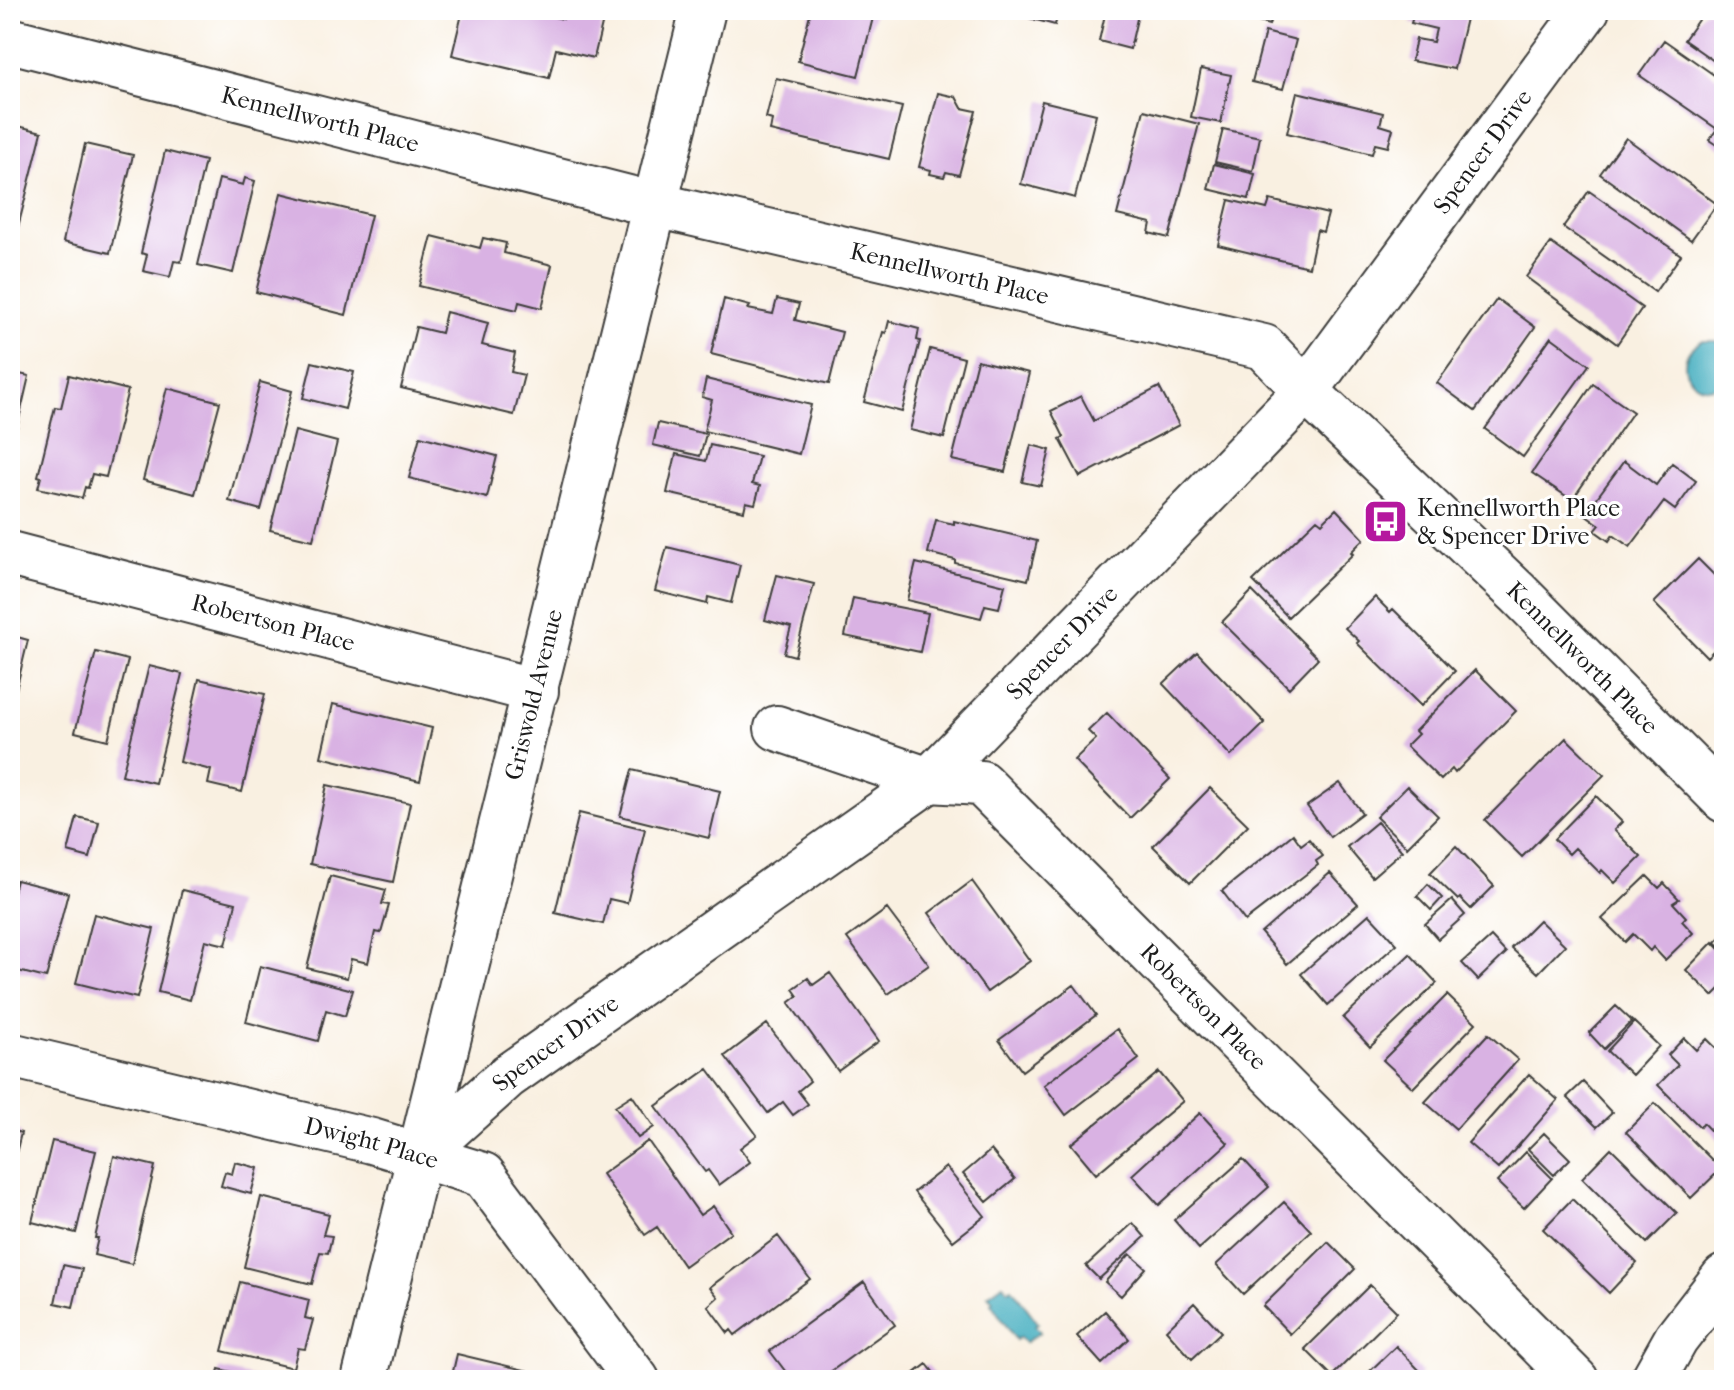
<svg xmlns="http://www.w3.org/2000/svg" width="1734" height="1390" viewBox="0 0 1734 1390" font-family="'IM FELL French Canon',serif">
	<rect width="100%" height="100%" fill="#fff"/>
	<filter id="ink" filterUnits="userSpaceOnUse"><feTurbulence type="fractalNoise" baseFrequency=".0125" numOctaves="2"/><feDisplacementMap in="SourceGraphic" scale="16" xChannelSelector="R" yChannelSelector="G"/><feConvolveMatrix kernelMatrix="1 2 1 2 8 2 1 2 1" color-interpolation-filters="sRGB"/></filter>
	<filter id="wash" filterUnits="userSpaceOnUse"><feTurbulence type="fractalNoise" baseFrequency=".006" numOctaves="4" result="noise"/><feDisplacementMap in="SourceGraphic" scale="32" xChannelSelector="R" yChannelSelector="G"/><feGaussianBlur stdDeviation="1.8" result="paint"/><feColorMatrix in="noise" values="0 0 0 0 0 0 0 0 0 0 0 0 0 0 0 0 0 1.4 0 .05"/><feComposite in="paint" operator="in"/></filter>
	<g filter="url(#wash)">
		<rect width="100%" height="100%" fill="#f9f0e1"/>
		<path fill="#3eabbd" stroke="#2d646c" stroke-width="2" d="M1702,341H1715L1724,345V383C1699,399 1672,370 1692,348C1692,348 1701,341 1702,341Z
			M1003,1284L1008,1290L1012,1288L1038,1323L1035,1325L1040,1332L1025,1343L1020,1337L1016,1340L991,1303L993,1301L988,1295Z"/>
		<g id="blocks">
			<path fill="#d9b2e3" d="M463,10H525L563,19L565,11L603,20L594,58L556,49L549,78L452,55Z
				M811,10H875L858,76L798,61Z
				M999,10H1059L1055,25Z
				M1106,10H1139L1130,49L1099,41Z
				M1215,10H1273L1269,25Z
				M1415,10H1468L1454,69L1411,61L1416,39L1433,42L1436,29L1411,23Z
				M1705,10H1724V68L1684,40Z
				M1265,32L1296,40L1283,89L1252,82Z
				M1664,40L1724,82V150L1709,140L1717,129L1639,75Z
				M1201,69L1231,75L1221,123L1191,117Z
				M776,78L902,107L889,159L770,131L772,120L766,118Z
				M1297,92L1383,113L1380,125L1393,129L1388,147L1375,144L1372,154L1287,133Z
				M938,93L956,97L962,108L976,111L959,175L946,172L944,177L930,174L931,170L919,167Z
				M1042,101L1096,114L1075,198L1021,184Z
				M1144,110L1199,124L1169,238L1149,233L1151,223L1117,215Z
				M10,124L42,132L17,231L10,229Z
				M1223,129L1260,137L1253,171L1215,162Z
				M1626,138L1717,204L1691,240L1600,174Z
				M85,144L133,155L110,253L63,242Z
				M165,151L205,161L181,262L174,261L170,277L143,271L147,255L141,253Z
				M1214,164L1255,174L1249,199L1208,189Z
				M245,178L255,181L233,273L198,265L219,179L243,185Z
				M1589,191L1681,255L1655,292L1563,227Z
				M281,193L371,215L346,315L256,292Z
				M1229,200L1267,209L1270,200L1328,214L1323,232L1317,230L1309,267L1218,245Z
				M432,236L480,248L483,238L506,243L504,253L552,265L542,308L519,302L517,310L419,286Z
				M1551,243L1642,308L1617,344L1526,277Z
				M724,299L750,306L748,309L773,314L777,299L799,304L795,320L842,332L829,384L711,354Z
				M1497,299L1535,327L1475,411L1437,383Z
				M446,312L488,323L482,345L515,353L511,372L524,375L514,415L401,388L416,327L441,333Z
				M889,321L919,329L917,340L920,341L902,412L864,402L883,332L886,333Z
				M1551,337L1589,365L1523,457L1485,429Z
				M930,349L964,358L944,438L910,430Z
				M977,360L1029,373L1005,472L952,460Z
				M312,362L354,372L345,409L303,398Z
				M10,372L29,376L13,445H10Z
				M69,375L128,390L106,477L92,474L88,488L85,487L82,498L38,488L41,477L38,476L55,407L61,408Z
				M706,379L811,405L799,454L704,431L712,400L702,397Z
				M260,382L292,391L261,510L229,501Z
				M1593,384L1633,412L1572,500L1532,473Z
				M1159,387L1179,425L1080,477L1060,439L1064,437L1051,411L1081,396L1094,421Z
				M167,388L220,402L195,494L143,480Z
				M658,423L706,434L700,456L653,445Z
				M295,431L337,442L313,540L270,530Z
				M420,436L497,456L487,498L409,478Z
				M710,445L759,456L752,484L760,486L755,504L746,502L744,511L667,493L676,454L706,461Z
				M1031,445L1050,450L1041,486L1022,482Z
				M1624,461L1656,485L1672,463L1696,481L1675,510L1664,502L1630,547L1613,535L1609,541L1595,531L1600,525L1585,514Z
				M1336,509L1364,539L1351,552L1353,554L1288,617L1253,581L1317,519L1322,523Z
				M936,520L954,524V521L1037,541L1028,580L955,563V560L928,553Z
				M667,547L740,565L731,603L708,597L707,604L655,591Z
				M1698,559L1724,585V640L1707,657L1654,603Z
				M916,563L1005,585L999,608L985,605L981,618L907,600Z
				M777,575L814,584L795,656L784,653L791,627L765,620Z
				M1252,591L1318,658L1289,688L1222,622Z
				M1375,597L1390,612L1393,609L1455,671L1421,706L1357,643L1359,641L1345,628Z
				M853,598L928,613L920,652L845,636Z
				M10,635L28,640L11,711H10Z
				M96,652L128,660L108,740L75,732Z
				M1197,652L1265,723L1231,756L1163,684Z
				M149,666L182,674L155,783L122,775Z
				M1475,670L1516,711L1455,773L1452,769L1441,780L1406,746L1418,734L1415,731Z
				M199,679L265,694L242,792L208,784L211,770L180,762Z
				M333,704L432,728L420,781L321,757Z
				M1107,713L1170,779L1130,818L1074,760L1096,739L1088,731Z
				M1566,738L1604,775L1522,857L1485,820Z
				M632,770L720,791L709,838L620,816Z
				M1340,783L1362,813L1330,837L1307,806Z
				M327,785L410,803L393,882L310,864Z
				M1407,786L1438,816L1407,847L1376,817Z
				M1210,788L1248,825L1190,883L1153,846Z
				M1596,796L1622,822L1614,830L1641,857L1615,883L1602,870L1600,873L1575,848L1569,854L1554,839Z
				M579,813L645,829L627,903L609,899L603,924L555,913Z
				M77,817L99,822L90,858L68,852Z
				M1377,822L1402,851L1372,877L1347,847Z
				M1293,834L1301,845L1309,839L1323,856L1316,861L1318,865L1245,921L1222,891Z
				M1456,846L1494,886L1471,909L1460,898L1458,900L1430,873Z
				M1330,873L1358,904L1287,964L1261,933Z
				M330,876L386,890L382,904L389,905L381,933L375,932L368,963L351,959L347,978L307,968Z
				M1647,876L1659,888L1664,883L1679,899L1673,903L1686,917L1682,921L1693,933L1665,960L1653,947L1650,951L1633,934L1625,942L1602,919Z
				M16,880L68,893L46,978L10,969V904Z
				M972,881L1030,961L987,992L929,913Z
				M1428,884L1442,898L1431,910L1417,896Z
				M182,890L236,903L226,945L205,940L190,1000L158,992Z
				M1452,900L1465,915L1438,939L1425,924Z
				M887,909L929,965L888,994L847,938Z
				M94,914L154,929L137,998L76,983Z
				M1369,914L1397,944L1328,1005L1301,974Z
				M1539,920L1565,945L1538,973L1511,948Z
				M1724,934V951L1716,942Z
				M1491,937L1506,953L1478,980L1462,963Z
				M1713,942L1724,953V985L1713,996L1686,970Z
				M1410,954L1437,983L1370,1047L1343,1018Z
				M260,966L353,990L345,1016L326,1010L318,1041L246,1022Z
				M830,973L879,1041L838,1071L789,1003L798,996L793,989L808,978L813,985Z
				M1074,985L1096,1015L1022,1071L999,1040Z
				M1447,995L1476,1023L1413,1088L1383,1060Z
				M1616,1006L1632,1021L1604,1049L1589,1033Z
				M1634,1022L1659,1046L1632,1075L1607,1051Z
				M767,1024L810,1081L798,1091L808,1104L793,1115L783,1102L768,1113L725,1056Z
				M1117,1029L1139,1059L1066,1115L1044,1085Z
				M1488,1034L1518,1060L1456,1129L1425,1102Z
				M1684,1038L1696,1050L1707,1039L1724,1056V1145L1703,1123L1700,1127L1658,1085L1678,1065L1668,1055Z
				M708,1069L757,1135L740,1148L750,1162L719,1185L708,1170L705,1172L656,1106Z
				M1159,1072L1183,1101L1096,1174L1071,1144Z
				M1529,1074L1558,1100L1498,1169L1468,1143Z
				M1583,1082L1612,1113L1597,1127L1567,1097Z
				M632,1095L654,1127L638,1138L615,1106Z
				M1655,1103L1721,1169L1691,1198L1626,1132Z
				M1200,1113L1228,1143L1159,1205L1132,1175Z
				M10,1130L21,1133L11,1174L10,1173Z
				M1544,1133L1570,1159L1554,1175L1528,1149Z
				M52,1141L96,1151L76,1233L32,1222Z
				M648,1141L700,1215L713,1206L731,1232L684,1266L657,1227L645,1235L602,1174Z
				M1611,1148L1677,1213L1647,1243L1582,1178Z
				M991,1150L1015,1179L987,1202L963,1174Z
				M1526,1152L1552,1178L1524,1208L1497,1182Z
				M114,1156L155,1166L132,1264L94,1255L98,1238H95Z
				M1243,1159L1269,1187L1199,1249L1174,1220Z
				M235,1162L258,1168L251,1194L221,1186L225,1172L232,1174Z
				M946,1167L985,1216L953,1241L914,1192Z
				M261,1197L329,1214L323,1235L332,1236L328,1253L320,1252L312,1284L244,1267Z
				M1572,1199L1637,1263L1609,1293L1543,1229Z
				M1284,1202L1311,1231L1243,1294L1216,1265Z
				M1133,1223L1145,1237L1099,1279L1086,1266Z
				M778,1236L810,1279L735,1335L731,1330L728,1333L708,1306L718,1297L710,1287Z
				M1328,1242L1355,1269L1290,1334L1263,1306Z
				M1130,1254L1146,1268L1121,1296L1105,1282Z
				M63,1265L82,1269L73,1307L55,1303Z
				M240,1282L309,1300L305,1318L313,1320L305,1349L298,1348L293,1368L222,1351Z
				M864,1282L895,1325L819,1380H792L770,1351Z
				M1370,1285L1397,1312L1332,1376L1305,1349Z
				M1194,1303L1221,1332L1192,1359L1166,1330Z
				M1105,1311L1129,1339L1102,1364L1077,1336Z
				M1396,1346L1422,1373L1415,1380H1375L1368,1373Z
				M457,1354L550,1376L549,1380H451Z
				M927,1364L938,1378L944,1374L949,1380H906Z
				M219,1369L262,1379V1380H216Z"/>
		</g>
	</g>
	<g filter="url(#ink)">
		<use href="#blocks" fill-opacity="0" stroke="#3d3c3a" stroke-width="2"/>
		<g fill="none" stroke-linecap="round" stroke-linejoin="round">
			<defs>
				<g id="minor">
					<path id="s1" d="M10,40L656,205L1264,347L1306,391L1518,593L1724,800"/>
					<path id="s2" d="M10,554L536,691"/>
					<path id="s3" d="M777,728L929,780L981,783L1576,1380"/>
					<path id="s4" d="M10,1055L372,1141L483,1175L637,1380"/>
					<path id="s5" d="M420,1155L508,1076L929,780L1306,391L1587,10"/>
					<path id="s6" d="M364,1380L703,10"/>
					<path d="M1653,1380L1676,1339L1724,1277"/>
				</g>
			</defs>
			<use href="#minor" stroke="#3d3c3a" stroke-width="48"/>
			<use href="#minor" stroke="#fff" stroke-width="44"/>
		</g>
	</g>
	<defs>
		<symbol id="bus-square" viewBox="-11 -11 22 22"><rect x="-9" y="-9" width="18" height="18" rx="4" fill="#b5179e" stroke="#fff"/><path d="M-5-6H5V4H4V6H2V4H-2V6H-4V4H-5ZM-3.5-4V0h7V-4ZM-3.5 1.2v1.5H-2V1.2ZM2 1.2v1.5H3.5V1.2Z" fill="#fff"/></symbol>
	</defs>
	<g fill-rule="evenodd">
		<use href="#bus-square" x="1360" y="496" width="51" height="51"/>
	</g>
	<g text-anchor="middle" stroke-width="6" stroke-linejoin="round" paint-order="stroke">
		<g font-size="24" fill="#1c1c1c" stroke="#fff">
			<text dy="8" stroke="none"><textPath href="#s1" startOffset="320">Kennellworth Place</textPath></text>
			<text dy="8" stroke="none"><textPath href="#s5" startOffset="1472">Spencer Drive</textPath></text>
			<text dy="8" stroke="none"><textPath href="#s1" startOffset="968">Kennellworth Place</textPath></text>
			<text dy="8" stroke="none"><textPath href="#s2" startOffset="272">Robertson Place</textPath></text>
			<text dy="8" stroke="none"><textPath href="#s5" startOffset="824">Spencer Drive</textPath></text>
			<text dy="8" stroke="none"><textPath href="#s1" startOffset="1736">Kennellworth Place</textPath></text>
			<text dy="8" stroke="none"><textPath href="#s6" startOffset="706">Griswold Avenue</textPath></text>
			<text dy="8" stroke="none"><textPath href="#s3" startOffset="528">Robertson Place</textPath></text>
			<text dy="8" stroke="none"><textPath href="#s5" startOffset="176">Spencer Drive</textPath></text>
			<text dy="8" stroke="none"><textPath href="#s4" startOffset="372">Dwight Place</textPath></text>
		</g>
		<g font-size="24" fill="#1c1c1c" stroke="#fff" text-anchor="start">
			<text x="1417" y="516">Kennellworth Place<tspan x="1417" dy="28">&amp; Spencer Drive</tspan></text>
		</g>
	</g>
	<rect width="1734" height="1390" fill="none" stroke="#fff" stroke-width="40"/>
</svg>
